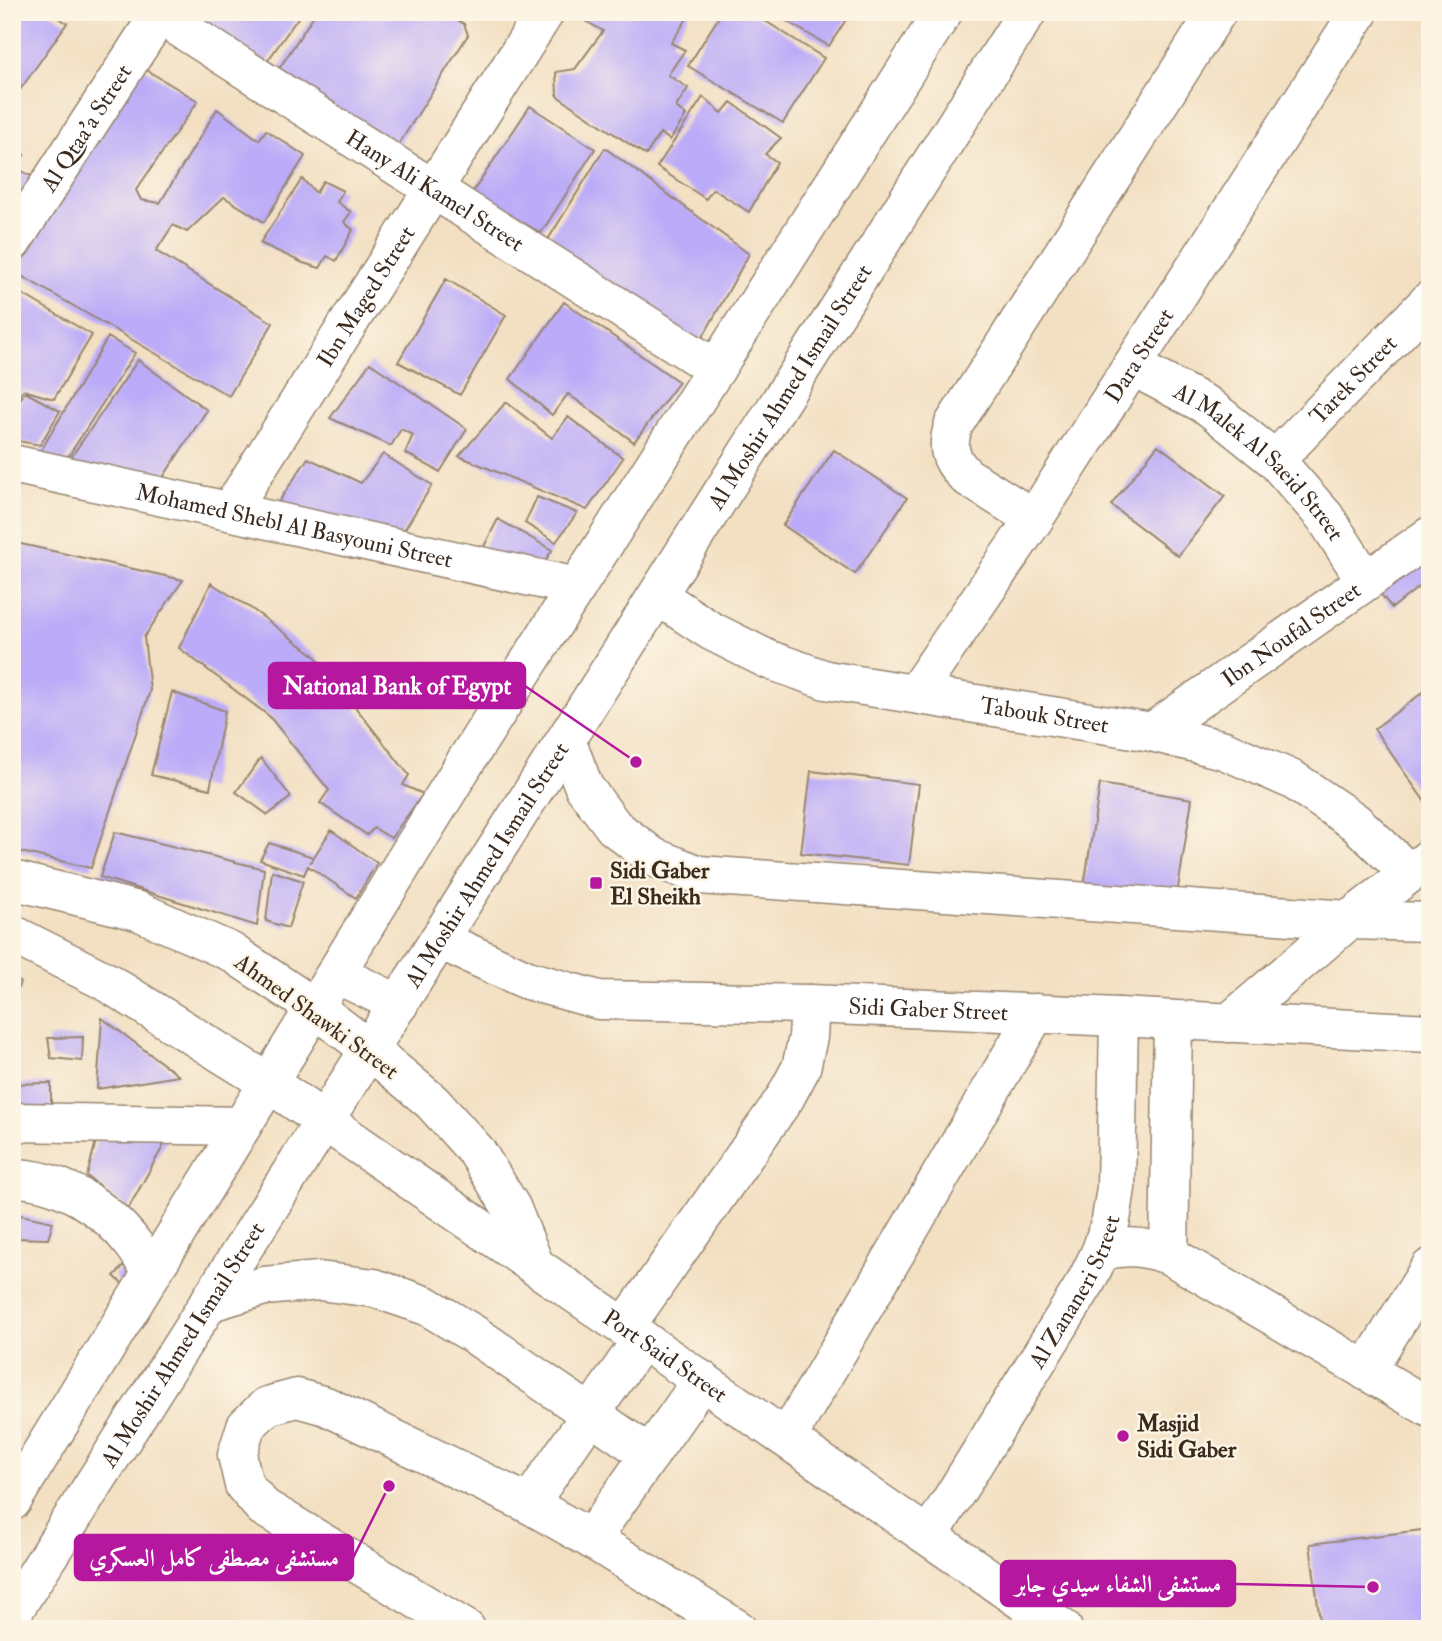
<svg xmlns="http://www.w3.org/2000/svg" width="1442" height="1641" viewBox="0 0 1442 1641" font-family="'IM FELL Double Pica',Amiri,serif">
	<rect width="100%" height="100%" fill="#fcf5e5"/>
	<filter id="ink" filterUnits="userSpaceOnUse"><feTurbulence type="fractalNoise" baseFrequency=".0143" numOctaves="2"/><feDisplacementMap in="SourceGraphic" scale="14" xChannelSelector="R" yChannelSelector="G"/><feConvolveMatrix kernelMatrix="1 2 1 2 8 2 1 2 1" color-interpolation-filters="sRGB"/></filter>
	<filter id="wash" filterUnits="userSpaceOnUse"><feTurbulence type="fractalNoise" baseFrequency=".00686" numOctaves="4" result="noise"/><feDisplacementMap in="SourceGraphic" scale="28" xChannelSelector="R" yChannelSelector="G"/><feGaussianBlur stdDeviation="1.57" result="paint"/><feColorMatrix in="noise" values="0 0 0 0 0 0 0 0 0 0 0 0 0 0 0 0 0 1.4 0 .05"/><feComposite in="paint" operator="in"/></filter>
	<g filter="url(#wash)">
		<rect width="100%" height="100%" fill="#f3e0c3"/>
		<g id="blocks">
			<path fill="#bbabf8" d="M12,12H49L67,23L15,97L12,95Z
				M173,12H302L266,63Z
				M316,12H444L464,24L468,35L399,144L275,75Z
				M576,12H688L690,14L671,43L685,50L668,75L688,88L676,107L686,115L670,140L660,133L646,155L557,96L556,72L575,69L603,31L575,15Z
				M722,12H751L824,58L783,123L688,66Z
				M771,12H851L829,46Z
				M138,65L198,101L136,190L141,200L160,203L217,109L259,140L266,130L305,156L264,222L224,197L187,232L173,225L156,251L273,323L229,396L15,272Z
				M703,97L722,113L731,102L781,138L765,154L777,162L749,212L713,189L706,199L657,167Z
				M530,106L595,149L541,233L472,193Z
				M12,147L24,155L14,167L35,178L19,202L12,199Z
				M605,148L749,254L699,344L544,246Z
				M302,179L316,193L323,181L343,191L337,202L351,212L344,222L353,230L336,261L327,256L320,268L303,263L260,243Z
				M446,279L506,315L460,395L398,362Z
				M12,288L92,335L54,399L23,390L12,406Z
				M564,302L679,382L634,442L568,394L552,415L510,379Z
				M108,337L135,353L64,463L34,462Z
				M138,360L207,410L158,485L67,463Z
				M370,363L467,429L440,472L405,453L413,435L401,429L391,446L330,418Z
				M25,392L60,411L40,445L12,440V411Z
				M506,402L552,438L568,417L623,458L587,510L459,456Z
				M1158,445L1225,496L1178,556L1111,505Z
				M834,450L907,498L855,574L783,525Z
				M383,454L432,485L395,545L271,513L308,458L361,483Z
				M537,497L577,513L556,542L525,523Z
				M498,519L552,550L538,572L476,562Z
				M12,542L183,580L144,637L150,691L91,868L12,850Z
				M1430,550V578L1392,608L1378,591Z
				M211,583L252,609L314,655L409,775L403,785L423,794L391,838L374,828L367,835L320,803L329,790L269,716L179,648Z
				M1430,687V809L1374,729Z
				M172,692L225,711L210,789L151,775Z
				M261,758L291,797L268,815L236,792Z
				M811,771L919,784L909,865L801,853Z
				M1100,784L1192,799L1176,901L1084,886Z
				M331,830L377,863L356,898L308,866L304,875L260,860L269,843L313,857L310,863Z
				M115,832L264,869L257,926L100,877Z
				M272,871L303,881L288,928L266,921Z
				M12,976L20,982L13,1002H12Z
				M102,1018L179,1076L97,1089Z
				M83,1037L82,1061L51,1058L48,1038Z
				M51,1083V1113H12V1084Z
				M170,1134L128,1209L87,1176L97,1137Z
				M12,1213L53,1222L48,1239L12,1238Z
				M132,1257L128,1289L114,1276Z
				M1430,1529V1629H1321L1310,1544Z"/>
		</g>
	</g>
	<g filter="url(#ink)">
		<use href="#blocks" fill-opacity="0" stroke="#978570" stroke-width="2"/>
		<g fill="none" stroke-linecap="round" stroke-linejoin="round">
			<defs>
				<g id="minor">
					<path id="s1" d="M155,12L716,369"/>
					<path id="s2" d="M12,242L161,12"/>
					<path id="s3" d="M1132,366L1208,406L1275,460L1325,517L1366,581"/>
					<path id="s4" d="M1275,460L1430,300"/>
					<path id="s5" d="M12,464L577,587"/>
					<path id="s6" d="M230,511L545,12"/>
					<path d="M1034,519L966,476C949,459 946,447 954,424L1217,12"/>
					<path id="s7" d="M658,596L711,631L767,659L826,680L1152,732L1224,750L1293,780L1355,822L1409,873"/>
					<path id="s8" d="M915,694L1034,519L1359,12"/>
					<path id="s9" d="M1152,732L1430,536"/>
					<path d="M566,740L584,787L614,827L653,857L699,875L1349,920L1430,922"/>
					<path d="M12,880L138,911L231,952L315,1008"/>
					<path d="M12,934L105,981L269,1083"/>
					<path id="s10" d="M440,940L527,980L599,1000L810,1004L1119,1017L1430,1033"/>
					<path d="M1229,1023L1349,920L1430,858"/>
					<path d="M12,1122L242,1126"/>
					<path d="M12,1178C60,1178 106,1208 134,1245C141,1254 146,1264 151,1273"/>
					<path d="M1101,1251C1130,1245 1140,1246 1169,1255L1430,1408"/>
					<path d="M1169,1255L1173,1020"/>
					<path d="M210,1302L264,1286L319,1281L374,1288L427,1306L475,1335L650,1455"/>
					<path d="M625,1327L785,1098L801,1068L808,1037L810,1004"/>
					<path d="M1366,1371L1430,1268"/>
					<path d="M787,1438L1036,1013"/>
					<path d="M529,1504L642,1339"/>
					<path id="s11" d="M929,1536L1086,1282L1101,1251L1111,1220L1116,1188L1119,1017"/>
					<path d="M591,1539L702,1380"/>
					<path d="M466,1629L263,1507L244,1485L237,1455L246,1426L267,1406L297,1398L326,1406L529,1504L591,1539L737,1629"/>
				</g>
				<g id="major">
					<path d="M336,974L399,1004"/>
					<path d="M315,1008L370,1050L432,1102L477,1152L511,1207L535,1266"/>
					<path id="s12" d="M269,1083L1063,1629"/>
					<path d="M12,1501L469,756L943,12"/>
					<path id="s13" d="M12,1613L1027,12"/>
				</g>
			</defs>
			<use href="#minor" stroke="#978570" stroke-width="41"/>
			<use href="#major" stroke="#978570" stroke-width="41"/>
			<use href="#minor" stroke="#fff" stroke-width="38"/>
			<use href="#major" stroke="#fff" stroke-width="38"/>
		</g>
	</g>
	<g fill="#b5179e" stroke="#fcf5e5" stroke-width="2.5">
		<rect x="589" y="876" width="14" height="14" rx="3.5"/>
		<circle cx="1123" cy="1436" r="7"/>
	</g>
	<g text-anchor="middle" stroke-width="5" stroke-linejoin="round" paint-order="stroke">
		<g font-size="23" fill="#3b2a1e" stroke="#fcf5e5">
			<text dy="8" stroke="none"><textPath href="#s2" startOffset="136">Al Qtaa'a Street</textPath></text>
			<text dy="8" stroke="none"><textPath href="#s1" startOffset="332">Hany Ali Kamel Street</textPath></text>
			<text dy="8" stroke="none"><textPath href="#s6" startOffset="254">Ibn Maged Street</textPath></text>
			<text dy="8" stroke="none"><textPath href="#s8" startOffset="406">Dara Street</textPath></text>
			<text dy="8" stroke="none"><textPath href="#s4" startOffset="112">Tarek Street</textPath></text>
			<text dy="8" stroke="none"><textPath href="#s13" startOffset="1452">Al Moshir Ahmed Ismail Street</textPath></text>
			<text dy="8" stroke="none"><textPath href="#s3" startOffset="161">Al Malek Al Saeid Street</textPath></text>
			<text dy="8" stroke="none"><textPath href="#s5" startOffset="289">Mohamed Shebl Al Basyouni Street</textPath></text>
			<text dy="8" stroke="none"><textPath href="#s9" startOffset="170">Ibn Noufal Street</textPath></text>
			<text dy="8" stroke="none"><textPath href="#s7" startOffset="410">Tabouk Street</textPath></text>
			<text dy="8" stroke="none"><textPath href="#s13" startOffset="886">Al Moshir Ahmed Ismail Street</textPath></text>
			<text dy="8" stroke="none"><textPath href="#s10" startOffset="500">Sidi Gaber Street</textPath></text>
			<text transform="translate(317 1016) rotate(36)" y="8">Ahmed Shawki Street</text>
			<text dy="8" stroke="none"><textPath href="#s11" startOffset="285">Al Zananeri Street</textPath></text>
			<text dy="8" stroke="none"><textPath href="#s13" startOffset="318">Al Moshir Ahmed Ismail Street</textPath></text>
			<text dy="8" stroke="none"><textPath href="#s12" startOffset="481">Port Said Street</textPath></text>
		</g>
		<g font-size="23" font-weight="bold" fill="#3b2a1e" stroke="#fcf5e5" text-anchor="start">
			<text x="610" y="878">Sidi Gaber<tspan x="610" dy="26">El Sheikh</tspan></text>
			<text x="1137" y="1431">Masjid<tspan x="1137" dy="26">Sidi Gaber</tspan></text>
		</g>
	</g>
	<path fill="none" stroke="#b5179e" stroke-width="2.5" d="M636 762L525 686M389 1486L353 1558M1373 1587L1235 1584"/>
	<g fill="#b5179e" stroke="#fcf5e5" stroke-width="2.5">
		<circle cx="636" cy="762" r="7"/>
		<circle cx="389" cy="1486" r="7"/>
		<circle cx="1373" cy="1587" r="7"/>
	</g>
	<g fill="#b5179e" stroke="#b5179e" stroke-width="2.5">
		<rect x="269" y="663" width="256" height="45" rx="7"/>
		<rect x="75" y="1535" width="278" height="45" rx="7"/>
		<rect x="1001" y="1561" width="234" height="45" rx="7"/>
	</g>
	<g font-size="24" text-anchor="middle" font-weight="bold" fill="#fff">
		<text x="397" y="694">National Bank of Egypt</text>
		<text x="214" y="1566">مستشفى مصطفى كامل العسكري</text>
		<text x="1118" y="1592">مستشفى الشفاء سيدي جابر</text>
	</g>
	<rect width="1442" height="1641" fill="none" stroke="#fcf5e5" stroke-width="42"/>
</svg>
